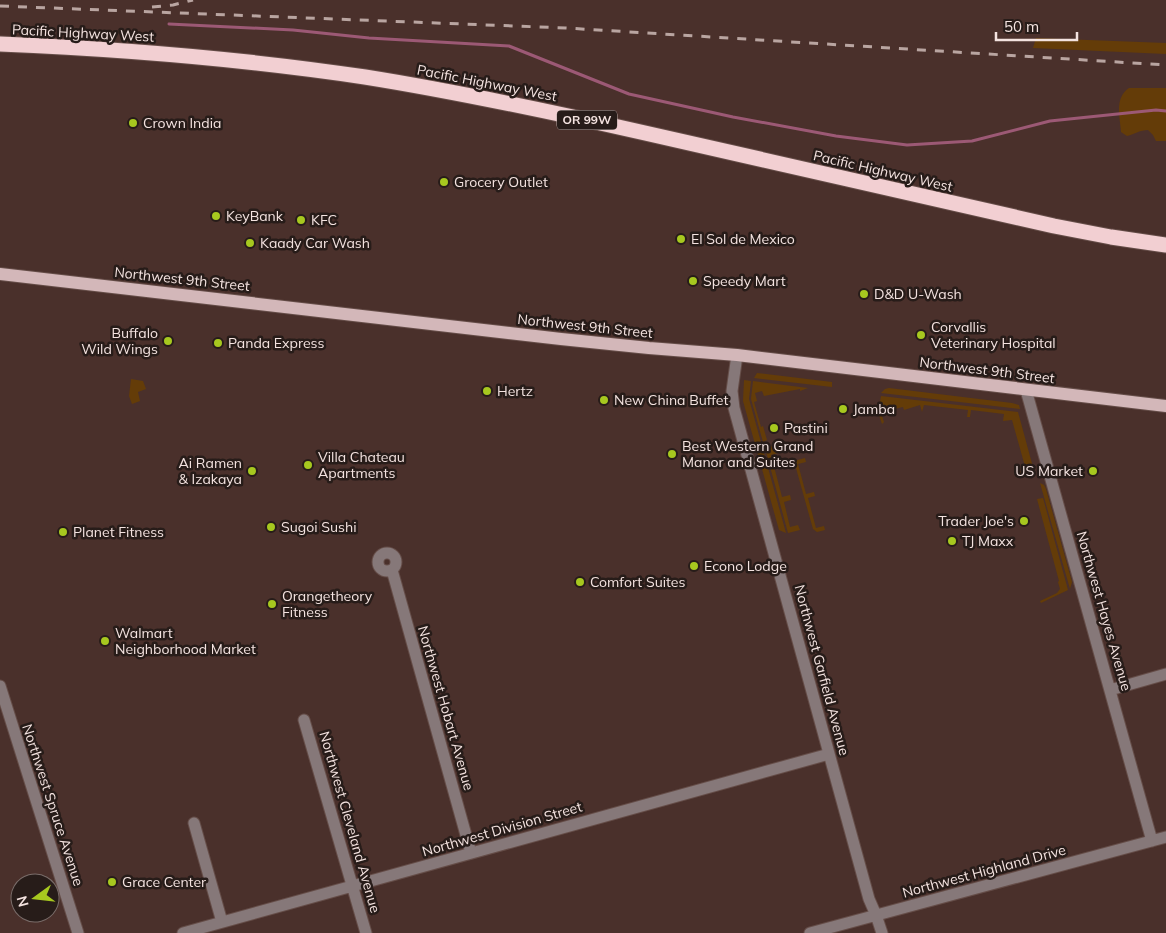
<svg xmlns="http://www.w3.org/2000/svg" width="1166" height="933" viewBox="0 0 1166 933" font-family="Mulish,sans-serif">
	<rect width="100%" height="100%" fill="#4a302b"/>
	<path fill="#643c08" d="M1036,38L1166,43V54L1033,48Z
		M1129,88H1166V141H1156L1153,135L1148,130C1140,130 1135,134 1127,136L1121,132C1120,117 1114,98 1129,88Z
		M757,373L832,382V387L754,378Z
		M131,379L143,381L146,389L138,392L140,401L132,404L129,396Z
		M744,380L751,381L749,399L786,533L779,530L743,401Z
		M753,381L808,388L800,391V389L764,396L762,391L755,393L757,401L754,402L761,427L763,426L767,440L763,442L751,399Z
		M889,388L1012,403L1019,405L1020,409L881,393L885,389Z
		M881,396L1018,412L1034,471L1020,475L1019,472L1026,470L1012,420L1003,421L1004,414L971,410L970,417H967L968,410L924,405L922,412L920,405L904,410L903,407L890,410L891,413L882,416L884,422L882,424L878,412Z
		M776,445L778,453L771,455L782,497L790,495L791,500L784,502L790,527L798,525L800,530L788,533L765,448Z
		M805,458L806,462L798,464L806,494L814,492L815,496L808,498L816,528L824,526L825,530L817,532L813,529L794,461Z
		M1040,483L1044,485L1046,489L1072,582L1070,589Z
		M1043,498L1068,590L1041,603L1040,601L1057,593L1060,589L1058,582L1059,581L1037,499Z"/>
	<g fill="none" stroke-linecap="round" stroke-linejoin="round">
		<path stroke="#9c5975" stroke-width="3" d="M169,24L293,30L369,38L509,46L629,94L733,117L836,136L907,145L972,141L1050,121L1156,110L1166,111"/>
		<defs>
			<path id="minor" d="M737,355L732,391L734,408L869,899L876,915L882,933
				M1026,390L1152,841
				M378 562a9 9 0 1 1 18 0a9 9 0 1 1-18 0Z
				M392,570L471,853
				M0,686L78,933
				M1110,690L1166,674
				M304,720L366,933
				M194,823L222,922
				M183,933L829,754
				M810,933L1166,837"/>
			<path id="major" d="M0,274L561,339L649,348L737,355L1166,406"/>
			<path id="highway" d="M0,44C122,49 244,59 365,77C459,92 552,112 645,133C781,163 918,196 1054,226L1111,237L1166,245"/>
		</defs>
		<use href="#minor" stroke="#654d48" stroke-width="13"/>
		<use href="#major" stroke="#654d48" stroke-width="14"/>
		<use href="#highway" stroke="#654d48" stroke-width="17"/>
		<use href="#minor" stroke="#867879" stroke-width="11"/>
		<use href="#major" stroke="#d3b7b9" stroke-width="12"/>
		<use href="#highway" stroke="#f2cfd2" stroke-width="15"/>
		<path stroke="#b9a5a1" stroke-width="3" stroke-dasharray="9 9" stroke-linecap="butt" d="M0,6L566,28L1166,65
			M152,7L173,5L193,0"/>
	</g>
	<g fill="#a7c81f" stroke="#271c19" stroke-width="2">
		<circle cx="133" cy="123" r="5"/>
		<circle cx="444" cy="182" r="5"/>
		<circle cx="216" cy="216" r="5"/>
		<circle cx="301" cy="220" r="5"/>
		<circle cx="681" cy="239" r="5"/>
		<circle cx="250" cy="243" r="5"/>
		<circle cx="693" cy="281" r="5"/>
		<circle cx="864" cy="294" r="5"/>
		<circle cx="921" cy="335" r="5"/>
		<circle cx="168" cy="341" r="5"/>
		<circle cx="218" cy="343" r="5"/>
		<circle cx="487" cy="391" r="5"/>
		<circle cx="604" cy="400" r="5"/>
		<circle cx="843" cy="409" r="5"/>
		<circle cx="774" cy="428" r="5"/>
		<circle cx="672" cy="454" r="5"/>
		<circle cx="308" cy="465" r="5"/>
		<circle cx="252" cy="471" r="5"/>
		<circle cx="1093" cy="471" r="5"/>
		<circle cx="1024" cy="521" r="5"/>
		<circle cx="271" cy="527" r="5"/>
		<circle cx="63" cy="532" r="5"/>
		<circle cx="952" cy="541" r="5"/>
		<circle cx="694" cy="566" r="5"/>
		<circle cx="580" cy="582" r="5"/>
		<circle cx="272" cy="604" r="5"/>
		<circle cx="105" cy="641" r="5"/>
		<circle cx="112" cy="882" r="5"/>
	</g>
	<g text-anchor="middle" stroke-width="5" stroke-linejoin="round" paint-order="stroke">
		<rect fill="#271c19" stroke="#b6a7a4" stroke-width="1" x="557" y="110.5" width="60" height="19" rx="4"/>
		<g font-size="12" font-weight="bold" fill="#f4e3e0">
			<text x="587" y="124">OR 99W</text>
		</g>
		<g font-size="14" fill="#f4e3e0" stroke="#271c19">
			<text transform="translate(83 33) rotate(3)" y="5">Pacific Highway West</text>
			<text transform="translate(487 83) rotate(11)" y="5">Pacific Highway West</text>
			<text transform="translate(883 171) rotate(13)" y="5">Pacific Highway West</text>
			<text transform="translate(182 279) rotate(6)" y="5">Northwest 9th Street</text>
			<text transform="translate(585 326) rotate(6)" y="5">Northwest 9th Street</text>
			<text transform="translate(987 370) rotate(7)" y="5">Northwest 9th Street</text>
			<text transform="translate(1104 611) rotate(74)" y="5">Northwest Hayes Avenue</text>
			<text transform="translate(822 670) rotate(75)" y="5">Northwest Garfield Avenue</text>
			<text transform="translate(446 708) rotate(74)" y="5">Northwest Hobart Avenue</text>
			<text transform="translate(53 805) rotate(72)" y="5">Northwest Spruce Avenue</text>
			<text transform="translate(350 822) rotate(74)" y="5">Northwest Cleveland Avenue</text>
			<text transform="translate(502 829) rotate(-16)" y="5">Northwest Division Street</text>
			<text transform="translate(984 871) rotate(-15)" y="5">Northwest Highland Drive</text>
		</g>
		<g font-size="14" fill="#f4e3e0" stroke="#271c19" text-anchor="start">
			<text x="143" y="128">Crown India</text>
			<text x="454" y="187">Grocery Outlet</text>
			<text x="226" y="221">KeyBank</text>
			<text x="311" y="225">KFC</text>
			<text x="691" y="244">El Sol de Mexico</text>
			<text x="260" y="248">Kaady Car Wash</text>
			<text x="703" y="286">Speedy Mart</text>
			<text x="874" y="299">D&amp;D U-Wash</text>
			<text x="931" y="332">Corvallis<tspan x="931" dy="16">Veterinary Hospital</tspan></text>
			<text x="158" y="338" text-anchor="end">Buffalo<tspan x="158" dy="16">Wild Wings</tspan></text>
			<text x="228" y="348">Panda Express</text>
			<text x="497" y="396">Hertz</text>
			<text x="614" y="405">New China Buffet</text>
			<text x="853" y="414">Jamba</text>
			<text x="784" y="433">Pastini</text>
			<text x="682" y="451">Best Western Grand<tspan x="682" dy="16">Manor and Suites</tspan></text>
			<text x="318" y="462">Villa Chateau<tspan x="318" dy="16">Apartments</tspan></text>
			<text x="242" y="468" text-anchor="end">Ai Ramen<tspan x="242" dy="16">&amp; Izakaya</tspan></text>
			<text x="1083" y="476" text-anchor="end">US Market</text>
			<text x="1014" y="526" text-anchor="end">Trader Joe's</text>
			<text x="281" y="532">Sugoi Sushi</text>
			<text x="73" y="537">Planet Fitness</text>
			<text x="962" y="546">TJ Maxx</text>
			<text x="704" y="571">Econo Lodge</text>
			<text x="590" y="587">Comfort Suites</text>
			<text x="282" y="601">Orangetheory<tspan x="282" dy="16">Fitness</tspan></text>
			<text x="115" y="638">Walmart<tspan x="115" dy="16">Neighborhood Market</tspan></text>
			<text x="122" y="887">Grace Center</text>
		</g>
	</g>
	<g transform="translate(35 898) rotate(255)"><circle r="24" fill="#271c19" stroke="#796c69"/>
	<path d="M0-4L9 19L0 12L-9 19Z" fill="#a7c81f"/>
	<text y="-8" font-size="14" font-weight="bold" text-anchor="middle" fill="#f4e3e0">N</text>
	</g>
	<path d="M996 32v8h81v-8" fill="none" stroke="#f4e3e0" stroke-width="2.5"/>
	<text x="1004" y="32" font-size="15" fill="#f4e3e0" stroke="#271c19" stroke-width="4" paint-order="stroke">50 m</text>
</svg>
